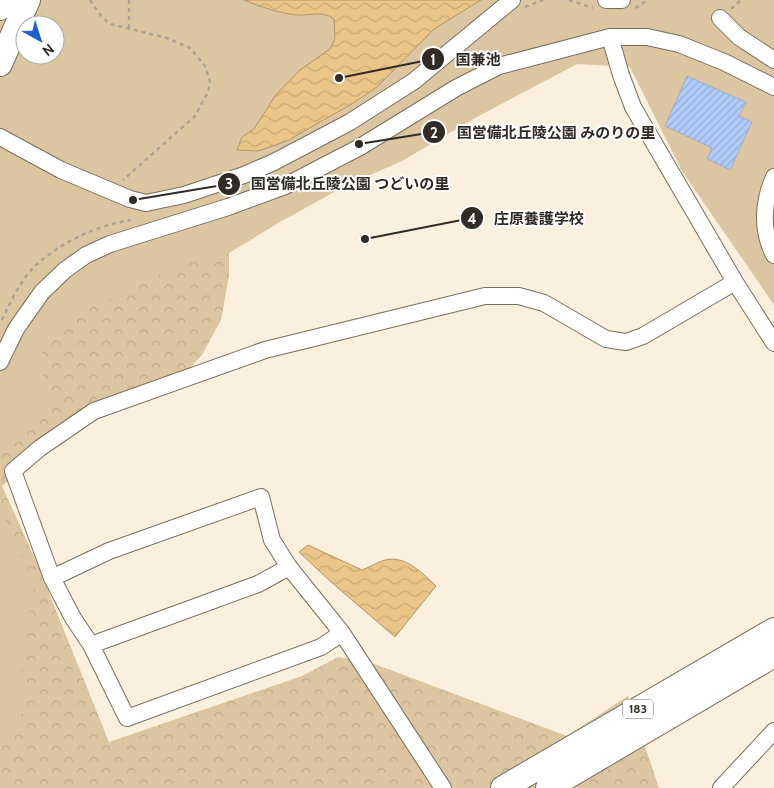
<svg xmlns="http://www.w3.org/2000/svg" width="774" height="788" viewBox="0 0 774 788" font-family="Cabin,'Noto Sans JP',sans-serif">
	<defs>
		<pattern id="forest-crowns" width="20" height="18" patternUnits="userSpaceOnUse" patternTransform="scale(1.25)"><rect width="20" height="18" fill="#dcc6a1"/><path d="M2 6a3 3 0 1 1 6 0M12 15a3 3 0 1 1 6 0" fill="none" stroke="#bdaa8a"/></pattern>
		<pattern id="water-waves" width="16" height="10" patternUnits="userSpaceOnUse" patternTransform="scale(1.25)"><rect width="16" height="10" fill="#eac588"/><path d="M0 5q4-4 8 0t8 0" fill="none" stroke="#c9a975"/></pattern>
		<pattern id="building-hatch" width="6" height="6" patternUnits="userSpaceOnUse" patternTransform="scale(1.25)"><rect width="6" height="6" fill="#b0cbf9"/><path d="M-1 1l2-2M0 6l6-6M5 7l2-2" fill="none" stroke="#98aed5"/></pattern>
	</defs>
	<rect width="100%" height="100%" fill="#fbf0dd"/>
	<path fill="url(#forest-crowns)" d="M229,231V276L221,320L202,355L184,374L151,398L62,432L51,445L2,486L36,561L109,742L302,676L338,657L369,662L567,736L628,696L659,788H0V361L33,312Z"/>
	<path fill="#dcc6a1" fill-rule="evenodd" d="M0,0H774V305L682,171L630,67L577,64L477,117L402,161L347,185L280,222L216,261L193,258L50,328L39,363L54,406L0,456ZM25,25H55V55H25Z
		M0,510L34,583L25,632L21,677L26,698L23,712L0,742Z"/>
	<path fill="url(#water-waves)" stroke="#b2976a" d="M244,0H481L434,29L378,86L355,102L287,141L258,151L237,150L242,137L254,129L275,96L300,70L330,49L335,38L334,19C323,10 310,16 297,15C279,13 261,7 244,0Z
		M308,545L362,570C370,567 377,562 385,560C406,555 422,573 436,586L395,637L331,582L299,552Z"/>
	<path fill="url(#building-hatch)" stroke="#a3adbe" d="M687,76L746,102L739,116L752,122L730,170L707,159L712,148L665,126Z"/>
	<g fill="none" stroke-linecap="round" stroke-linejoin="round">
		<defs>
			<path id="minor" d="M606,0H622
				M720,18L739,37L774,60
				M610,37L621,75L633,107L735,282L774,343
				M0,137L61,170L130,199L146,203L184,195L244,175L274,162L350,122L414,81L512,0
				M774,177C763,202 761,230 774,255
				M0,362L16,329L42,292L65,270L86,255L110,244L228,207L285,186L360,147L456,88L499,66L610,37H647L679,44L724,62L774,87
				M52,578L109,551L261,497L272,540L289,567L342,633L443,788
				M342,633L321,647L127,718L91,645L73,618L52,578L13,471L40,448L94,411L265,350L485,296H519L544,303L606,339L626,342L643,336L735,282
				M91,645L258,584L289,567
				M721,788L774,731"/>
			<path id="highway" d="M0,8L4,0
				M0,64L28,0
				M503,788L774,630
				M548,788L774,655"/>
		</defs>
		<use href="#minor" stroke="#796f5f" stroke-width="18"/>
		<use href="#highway" stroke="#796f5f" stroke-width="26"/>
		<path stroke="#aba395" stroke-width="2.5" stroke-dasharray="4 4" stroke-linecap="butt" d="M90,0L101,16L110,24L167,38L190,48L205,66L210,82L208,92L195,116L123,180
			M129,0V29
			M569,0L593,8
			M525,7L543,0
			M635,8L648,0
			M731,9L741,0
			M2,320C10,303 20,281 34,267C61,242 95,226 131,220"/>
		<use href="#minor" stroke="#fff" stroke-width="16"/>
		<use href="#highway" stroke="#fff" stroke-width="24"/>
	</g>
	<g text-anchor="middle" stroke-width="4" stroke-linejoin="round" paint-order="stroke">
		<rect fill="#fff" stroke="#6e6b66" stroke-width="1" x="623" y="699.5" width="30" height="19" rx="4"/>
		<g font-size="12" font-weight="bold" fill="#302c25">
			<text x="638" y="713">183</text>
		</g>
	</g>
	<path fill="none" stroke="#302c25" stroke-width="2" d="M339 78L433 59M359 144L434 132M133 200L229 184M365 239L472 218"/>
	<g fill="#302c25" stroke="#fff" stroke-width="2">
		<circle cx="339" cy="78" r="5"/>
		<circle cx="359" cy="144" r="5"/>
		<circle cx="133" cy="200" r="5"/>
		<circle cx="365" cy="239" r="5"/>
		<circle cx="433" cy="59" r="12"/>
		<circle cx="434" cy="132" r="12"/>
		<circle cx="229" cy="184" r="12"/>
		<circle cx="472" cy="218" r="12"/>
	</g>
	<g font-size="15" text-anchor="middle" font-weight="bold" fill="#fff">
		<text x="433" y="65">1</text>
		<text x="434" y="138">2</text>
		<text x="229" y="189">3</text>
		<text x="472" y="224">4</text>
	</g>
	<g font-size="15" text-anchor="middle" font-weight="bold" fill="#302c25" stroke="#fff" stroke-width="4" stroke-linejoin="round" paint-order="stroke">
		<text x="478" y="65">国兼池</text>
		<text x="556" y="138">国営備北丘陵公園 みのりの里</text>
		<text x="350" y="189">国営備北丘陵公園 つどいの里</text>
		<text x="539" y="224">庄原養護学校</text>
	</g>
	<g transform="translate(40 40) rotate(141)"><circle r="24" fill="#ffffff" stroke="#acaba8"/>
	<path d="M0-4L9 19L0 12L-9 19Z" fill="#2460cd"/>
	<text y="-8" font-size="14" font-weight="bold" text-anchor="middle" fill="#302c25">N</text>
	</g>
</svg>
